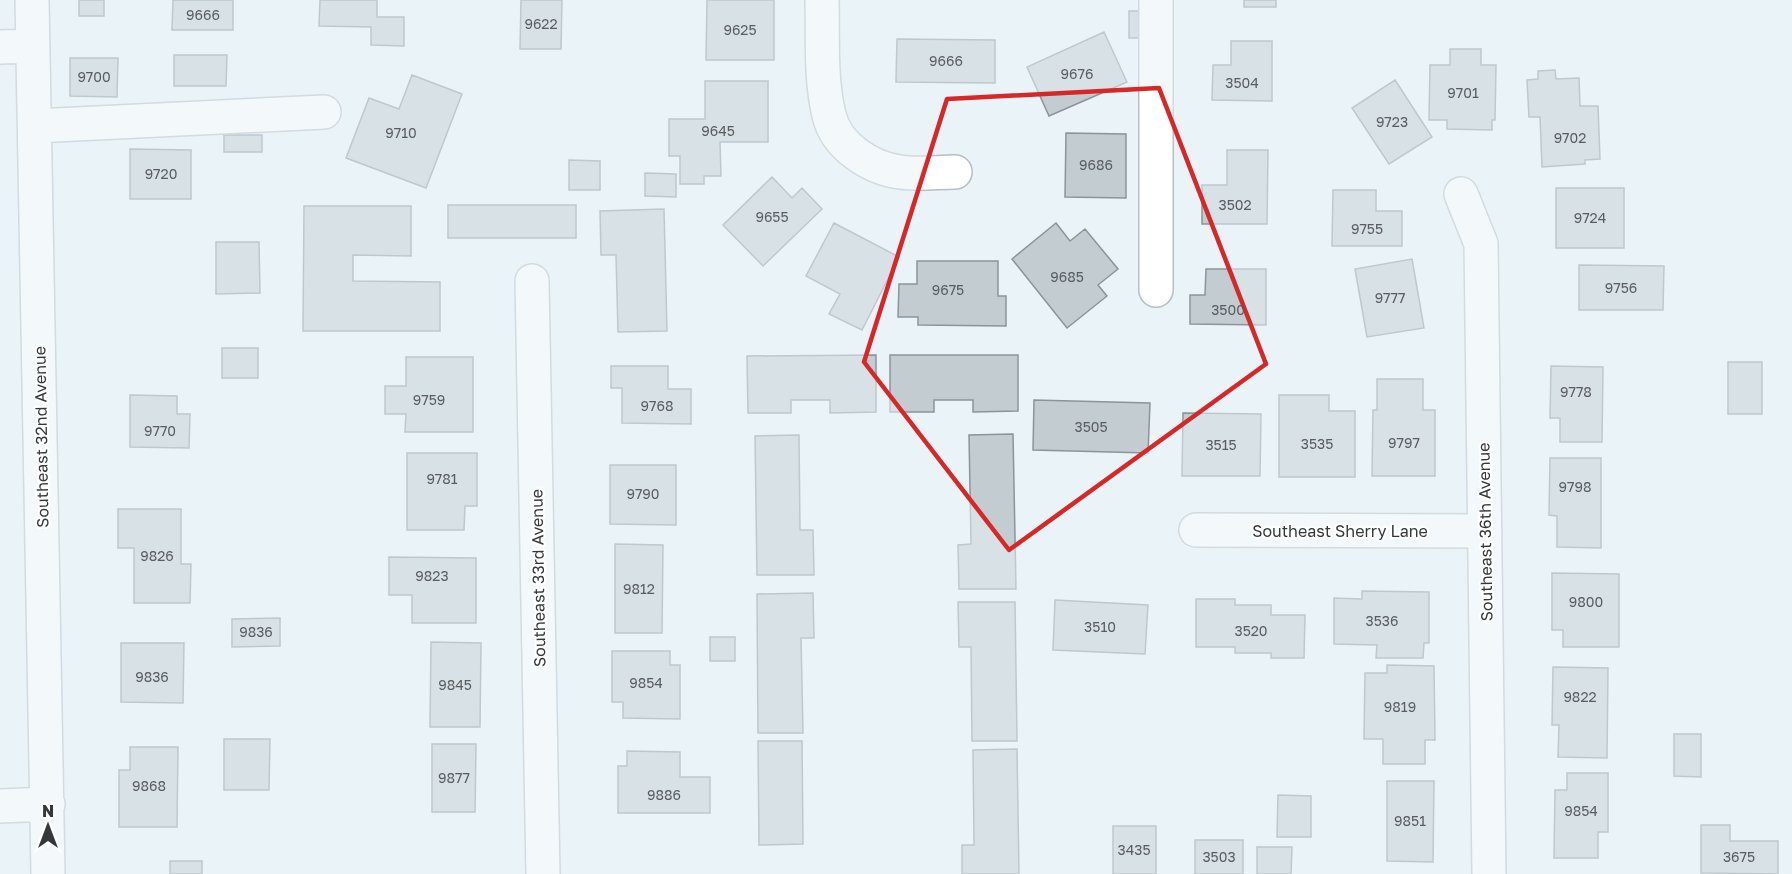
<svg xmlns="http://www.w3.org/2000/svg" width="1792" height="874" viewBox="0 0 1792 874" font-family="'Golos Text',sans-serif">
	<rect width="100%" height="100%" fill="#e9f3f8"/>
	<path fill="#c3cdd1" stroke="#8b9599" stroke-width="1.5" d="M79,0H104V16H79Z
		M173,0H233V30H172Z
		M320,0H377V17H404V46L371,45V27L319,26Z
		M521,0H562L561,49H520Z
		M707,0H774V60H706Z
		M1244,0H1276V7H1244Z
		M1129,11H1144V38H1129Z
		M1104,32L1127,82L1049,116L1027,67Z
		M897,39L995,40V83L896,82Z
		M1231,41H1272V101L1212,100L1213,65H1231Z
		M1450,49H1481V65H1496L1495,120H1492V130L1447,129V120H1429L1430,65H1450Z
		M174,55H227L226,86H174Z
		M70,58H118L117,97L70,96Z
		M1555,70L1556,79L1579,78L1580,106H1598L1600,159L1585,160V164L1542,167L1540,117H1529L1527,80L1538,79V71Z
		M412,75L462,94L426,188L346,158L369,98L399,109Z
		M1395,80L1432,137L1389,164L1352,108Z
		M705,81H768V142H720L721,176H704V184H680V156H669V119H705Z
		M1066,133L1126,134V198L1065,197Z
		M224,135H262V152H224Z
		M130,149L191,150V199H130Z
		M1227,150H1268L1267,224H1202V185H1227Z
		M569,160L600,161V190H569Z
		M645,173L676,174V197L645,196Z
		M772,177L792,198L802,188L822,209L763,266L723,225Z
		M1556,188H1624V248H1556Z
		M1333,190H1376V211H1402V246H1332Z
		M448,205H576V238H448Z
		M304,206H411V256L353,255V281L440,282V331H303Z
		M664,209L667,331L618,332L616,255H601L600,211Z
		M834,223L899,257L862,330L829,314L840,294L806,276Z
		M1056,223L1070,241L1085,229L1118,269L1098,285L1107,296L1067,328L1012,259Z
		M216,242H259L260,293L216,294Z
		M1412,259L1424,328L1367,337L1355,269Z
		M917,261H998V296H1006V326L918,325V317H898L899,284H917Z
		M1579,265L1664,266L1663,310H1579Z
		M1206,269H1266V325L1190,324V295H1205Z
		M222,348H258V378H222Z
		M876,355V412L830,413V400H791V413H748L747,356Z
		M890,355H1018V411L973,412V400H934V412H890Z
		M406,357H473V432H405L406,414H385V386H406Z
		M1728,362H1762V414H1728Z
		M611,366H668V389H691V424L622,423V388H611Z
		M1551,366L1603,367L1602,442H1560V418H1550Z
		M1377,379H1423V410H1435V476H1372L1373,410H1377Z
		M130,395L177,396V414H190L189,448L130,447Z
		M1279,395H1329V411H1355V477H1279Z
		M1034,400L1150,403L1148,453L1033,450Z
		M1183,413L1261,414L1260,476H1182Z
		M1013,434L1016,589H959L958,545L971,544L969,435Z
		M799,435L800,530H813L814,575H757L755,436Z
		M407,453H477V506H465L464,530H407Z
		M1550,458H1601V548L1557,547V516L1549,515Z
		M610,465H676V525L610,524Z
		M118,509H181V564H191L190,603H134V548H118Z
		M615,544L663,545L662,633H615Z
		M389,557L476,558V623H412V595H389Z
		M1552,573L1619,574V647H1563V630H1552Z
		M1362,591L1429,592V643H1424L1423,658H1376L1377,645L1334,644V598L1362,599Z
		M813,593L814,638H801L803,733H758L757,594Z
		M1196,599H1235V605H1271V615H1305L1304,658H1271V653H1235V647H1196Z
		M1055,600L1148,605L1145,654L1053,650Z
		M958,602H1015L1017,741H972L971,647H959Z
		M280,618V646L232,647V619Z
		M710,637H735V661H710Z
		M431,642L481,643L480,727H430Z
		M121,643H184L183,703L121,702Z
		M612,651H670V665H680V719L623,718V702H612Z
		M1387,665L1434,666L1435,740H1425V764H1383V739H1364L1365,673H1387Z
		M1553,667L1608,668L1607,758L1558,757L1559,725H1552Z
		M1674,734H1701V777L1674,776Z
		M224,739H270L269,790H224Z
		M758,741H802L803,844L759,845Z
		M432,744H476L475,812H432Z
		M130,747H178L177,827H119V770H130Z
		M1017,749L1019,874H962V845H974L973,750Z
		M627,751L680,752V777H710V813H618V766H627Z
		M1567,773H1608V832H1598V858H1554L1555,790H1567Z
		M1387,781H1434L1433,862L1387,861Z
		M1278,795L1311,796V837H1277Z
		M1701,825H1730V841H1778V874L1701,873Z
		M1113,826H1156V874H1113Z
		M1195,840H1243V874H1195Z
		M1257,847H1292L1291,874H1257Z
		M170,861H202V874H170Z"/>
	<g fill="none" stroke-linecap="round" stroke-linejoin="round">
		<defs>
			<path id="minor" d="M32,0L48,874
				M822,0C823,37 820,78 829,115C836,146 870,168 900,172C918,175 938,172 955,172
				M1156,0V290
				M0,47L33,46
				M35,126L324,112
				M1461,194L1481,244L1489,874
				M532,281L543,874
				M1196,530L1485,531
				M0,806L48,804"/>
		</defs>
		<use href="#minor" stroke="#b5bfc4" stroke-width="36"/>
		<use href="#minor" stroke="#fff" stroke-width="33"/>
	</g>
	<path d="M0 0H1792V874H0ZM1159,88L1266,364L1009,550L864,362L947,99Z" fill="#e9f3f8" fill-opacity=".55" fill-rule="evenodd"/>
	<path fill="none" stroke="#d62828" stroke-width="4.5" stroke-linejoin="round" d="M1159,88L1266,364L1009,550L864,362L947,99Z"/>
	<g text-anchor="middle" stroke-width="4.5" stroke-linejoin="round" paint-order="stroke">
		<g font-size="14" fill="#585d60">
			<text x="203" y="20">9666</text>
			<text x="541" y="29">9622</text>
			<text x="740" y="35">9625</text>
			<text x="946" y="66">9666</text>
			<text x="1077" y="79">9676</text>
			<text x="94" y="82">9700</text>
			<text x="1242" y="88">3504</text>
			<text x="1463" y="98">9701</text>
			<text x="1392" y="127">9723</text>
			<text x="718" y="136">9645</text>
			<text x="401" y="138">9710</text>
			<text x="1570" y="143">9702</text>
			<text x="1096" y="170">9686</text>
			<text x="161" y="179">9720</text>
			<text x="1235" y="210">3502</text>
			<text x="772" y="222">9655</text>
			<text x="1590" y="223">9724</text>
			<text x="1367" y="234">9755</text>
			<text x="1067" y="282">9685</text>
			<text x="1621" y="293">9756</text>
			<text x="948" y="295">9675</text>
			<text x="1390" y="303">9777</text>
			<text x="1228" y="315">3500</text>
			<text x="1576" y="397">9778</text>
			<text x="429" y="405">9759</text>
			<text x="657" y="411">9768</text>
			<text x="1091" y="432">3505</text>
			<text x="160" y="436">9770</text>
			<text x="1404" y="448">9797</text>
			<text x="1317" y="449">3535</text>
			<text x="1221" y="450">3515</text>
			<text x="442" y="484">9781</text>
			<text x="1575" y="492">9798</text>
			<text x="643" y="499">9790</text>
			<text x="157" y="561">9826</text>
			<text x="432" y="581">9823</text>
			<text x="639" y="594">9812</text>
			<text x="1586" y="607">9800</text>
			<text x="1382" y="626">3536</text>
			<text x="1100" y="632">3510</text>
			<text x="1251" y="636">3520</text>
			<text x="256" y="637">9836</text>
			<text x="152" y="682">9836</text>
			<text x="646" y="688">9854</text>
			<text x="455" y="690">9845</text>
			<text x="1580" y="702">9822</text>
			<text x="1400" y="712">9819</text>
			<text x="454" y="783">9877</text>
			<text x="149" y="791">9868</text>
			<text x="664" y="800">9886</text>
			<text x="1581" y="816">9854</text>
			<text x="1410" y="826">9851</text>
			<text x="1134" y="855">3435</text>
			<text x="1219" y="862">3503</text>
			<text x="1739" y="862">3675</text>
		</g>
		<g font-size="16" fill="#34383a" stroke="#fff">
			<text transform="translate(41 437) rotate(-91)" y="6">Southeast 32nd Avenue</text>
			<text x="1340" y="537">Southeast Sherry Lane</text>
			<text transform="translate(1485 532) rotate(-91)" y="6">Southeast 36th Avenue</text>
			<text transform="translate(538 578) rotate(-91)" y="6">Southeast 33rd Avenue</text>
		</g>
	</g>
	<g transform="translate(48 826)" stroke="#ffffff" stroke-width="4.5" paint-order="stroke">
	<path d="M0-4.5L10 22L0 15L-10 22Z" fill="#34383a"/>
	<text y="-9" font-size="16" font-weight="bold" text-anchor="middle" fill="#34383a">N</text>
	</g>
</svg>
